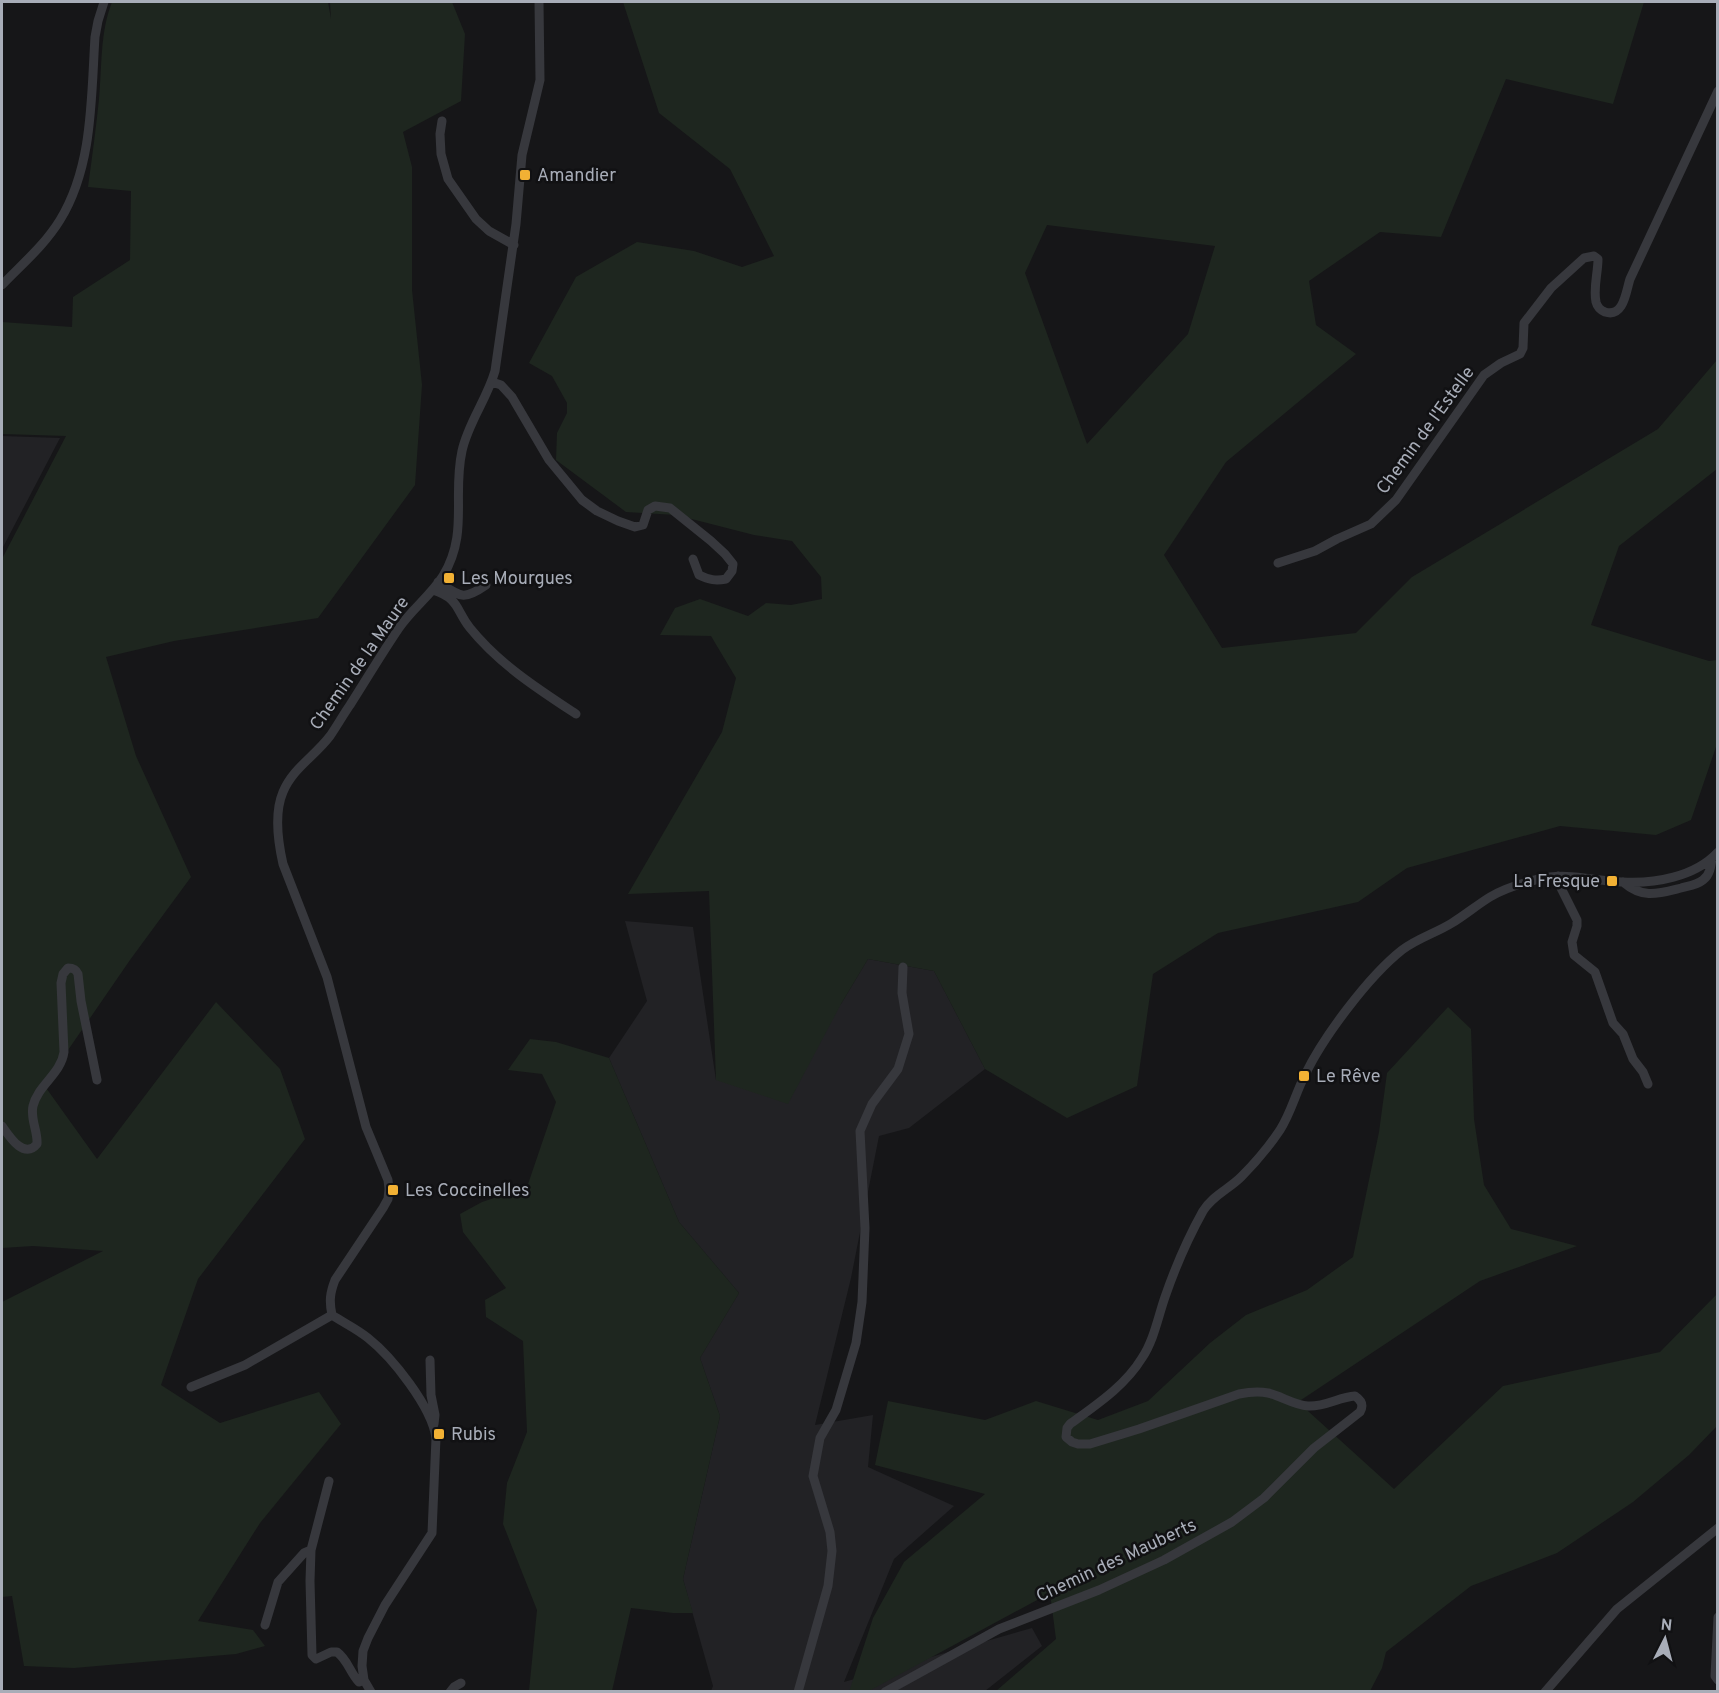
<svg xmlns="http://www.w3.org/2000/svg" width="1719" height="1693" viewBox="0 0 1719 1693" font-family="Overpass,sans-serif">
	<rect width="100%" height="100%" fill="#161618"/>
	<path fill="#222225" d="M2,436L60,438L2,549Z
		M625,921L693,927L716,1080L841,1004L868,959L934,971L985,1069L909,1128L879,1136L851,1278L815,1425L873,1415L868,1467L954,1506L894,1559L844,1682L1032,1628L1042,1646L985,1691H711L713,1686L683,1579L720,1416L700,1358L739,1293L679,1222L609,1058L647,1001Z"/>
	<path fill="#1e261f" fill-rule="evenodd" d="M112,2H328L331,19L330,2H452L465,34L461,101L403,132L412,167V290L422,385L415,485L318,618L174,641L106,657L136,756L191,877L130,960L44,1085L97,1159L216,1002L280,1069L305,1139L198,1279L161,1385L220,1423L319,1392L341,1424L260,1523L198,1621L253,1630L265,1646L236,1654L74,1668L24,1666L12,1596L2,1597V1302L103,1251L33,1246L2,1248V563L3,557L66,436L2,434V322L72,327L73,297L130,260L131,191L88,187C92,158 96,128 99,99C102,67 100,32 112,2Z
		M623,2H1644L1613,104L1506,79L1441,237L1380,232L1309,281L1316,325L1356,354L1226,462L1164,555L1222,648L1356,633L1412,577L1658,429L1717,360V469L1619,546L1591,625L1709,661L1717,660V744L1691,820L1656,835L1560,826L1407,868L1358,902L1218,933L1153,974L1137,1086L1067,1118L985,1069L934,971L868,959L841,1004L788,1104L716,1080L709,891L628,894L722,732L736,678L711,636L660,635L675,608L700,599L748,616L766,603L791,605L822,599L821,577L792,541L754,535L676,515L626,512L556,460L557,433L567,413V403L552,376L529,363L576,277L637,242L694,251L742,267L774,256L730,169L659,113ZM1047,225L1215,246L1188,334L1087,444L1025,273Z
		M1448,1007L1471,1029L1474,1119L1484,1185L1511,1229L1577,1246L1480,1281L1298,1402L1394,1489L1503,1386L1660,1352L1717,1294V1426L1689,1455L1633,1502L1557,1553L1471,1586L1386,1652L1382,1668L1370,1691H996L1056,1639L1050,1593L869,1691L849,1692L873,1618L904,1562L985,1494L875,1465L888,1401L985,1420L1036,1401L1098,1420L1148,1401L1210,1343L1246,1315L1307,1290L1353,1257L1379,1132L1387,1073Z
		M530,1039L556,1042L609,1058L679,1222L739,1293L700,1358L720,1416L683,1579L693,1613H673L631,1608L612,1691H529L537,1610L503,1524L507,1483L527,1432L523,1341L486,1317L485,1300L506,1288L463,1232L460,1214L482,1202L527,1187L556,1102L542,1074L508,1070Z"/>
	<g fill="none" stroke-linecap="round" stroke-linejoin="round">
		<path stroke="#37383d" stroke-width="9" d="M442,121L440,134L441,154L448,179L476,219L489,231L514,245
			M2,285C22,264 44,246 60,220C93,166 91,99 95,37L98,21L104,2
			M492,382L501,385L512,397L549,460L582,500L597,511L618,521L635,527L643,525L648,510L655,506L670,508L711,541L725,554L733,564L732,571L726,579C716,581 709,580 699,575L693,559
			M1278,563L1315,551L1337,539L1371,524L1396,500L1484,375L1501,363L1520,354L1523,348L1524,323L1551,288L1584,258L1594,256L1598,259C1598,273 1593,288 1596,302C1597,306 1600,310 1605,312C1624,318 1626,291 1630,279L1718,91
			M438,582C461,597 463,601 486,585
			M433,590C460,599 455,609 470,628C499,664 538,689 576,714
			M1558,876L1561,888L1577,920V926L1572,942L1574,955L1595,972L1613,1023L1623,1034L1633,1059L1643,1072L1648,1084
			M1623,882C1643,899 1657,894 1681,888C1688,886 1697,885 1703,880C1710,875 1711,866 1712,858
			M2,1126C9,1136 24,1160 37,1144C38,1131 30,1119 33,1106C38,1085 61,1074 64,1052L61,983L63,974L68,968C73,968 76,969 78,974L81,1001L97,1080
			M430,1360L431,1395L435,1415L434,1424
			M191,1387L245,1365L332,1315
			M329,1481L311,1550L310,1581L312,1655L316,1659L331,1652H337C348,1660 350,1673 359,1682L364,1680
			M1718,1617L1715,1676L1718,1680
			M265,1625L278,1582L304,1553L311,1550
			M371,1692L364,1680L362,1666L363,1651L368,1638L385,1605L432,1533L436,1438C432,1407 392,1357 368,1338C357,1329 344,1323 332,1315C329,1301 330,1293 335,1280L383,1208L388,1199L389,1189L388,1180L366,1127L327,977L283,864C278,842 274,813 283,792C293,768 315,756 330,736C337,726 343,715 350,705C366,680 382,653 399,628C412,609 431,595 443,576C469,533 452,496 462,451C468,423 487,399 495,371L516,224L522,155L540,80L539,2
			M450,1692L454,1687L461,1683
			M798,1692L828,1586L832,1551L830,1532L813,1476L820,1438L836,1410L856,1343L862,1302L865,1228L860,1131L872,1104L898,1069L909,1034L902,993L903,967
			M885,1692L999,1629L1099,1590L1164,1560L1232,1522L1264,1498L1314,1448L1360,1412C1364,1405 1361,1400 1355,1396C1339,1397 1325,1407 1308,1406C1294,1405 1281,1396 1268,1393C1258,1391 1249,1392 1239,1394L1139,1429L1090,1444H1078L1072,1442L1066,1437L1067,1428L1070,1424C1096,1405 1125,1386 1142,1358C1154,1340 1158,1317 1165,1297C1175,1268 1188,1238 1203,1211C1212,1196 1229,1189 1241,1177C1254,1164 1270,1145 1280,1130C1291,1113 1296,1092 1305,1075C1323,1037 1369,976 1402,950C1418,938 1436,933 1452,923C1465,915 1477,905 1490,897C1505,888 1522,883 1539,879C1567,872 1594,881 1622,882C1654,884 1695,877 1718,852
			M1545,1692L1617,1609L1718,1528"/>
	</g>
	<g fill="#f2b134" stroke="#111113" stroke-width="2">
		<rect x="519" y="169" width="12" height="12" rx="3"/>
		<rect x="443" y="572" width="12" height="12" rx="3"/>
		<rect x="1606" y="875" width="12" height="12" rx="3"/>
		<rect x="1298" y="1070" width="12" height="12" rx="3"/>
		<rect x="387" y="1184" width="12" height="12" rx="3"/>
		<rect x="433" y="1428" width="12" height="12" rx="3"/>
	</g>
	<g text-anchor="middle" stroke-width="5" stroke-linejoin="round" paint-order="stroke">
		<g font-size="18" fill="#a8adb8" stroke="#111113" text-anchor="start">
			<text x="537" y="181">Amandier</text>
			<text x="461" y="584">Les Mourgues</text>
			<text x="1600" y="887" text-anchor="end">La Fresque</text>
			<text x="1316" y="1082">Le Rêve</text>
			<text x="405" y="1196">Les Coccinelles</text>
			<text x="451" y="1440">Rubis</text>
		</g>
		<g font-size="18" fill="#a8adb8" stroke="#111113">
			<text transform="translate(1425 430) rotate(-54)" y="6">Chemin de l'Estelle</text>
			<text transform="translate(359 663) rotate(-55)" y="6">Chemin de la Maure</text>
			<text transform="translate(1116 1560) rotate(-25)" y="6">Chemin des Mauberts</text>
		</g>
	</g>
	<rect width="1719" height="1693" fill="none" stroke="#a8adb8" stroke-width="6"/>
	<g transform="translate(1665 1639) rotate(6)" stroke="#111113" stroke-width="4.5" paint-order="stroke">
	<path d="M0-4.5L10 22L0 15L-10 22Z" fill="#a8adb8"/>
	<text y="-9" font-size="16" font-weight="bold" text-anchor="middle" fill="#a8adb8">N</text>
	</g>
</svg>
